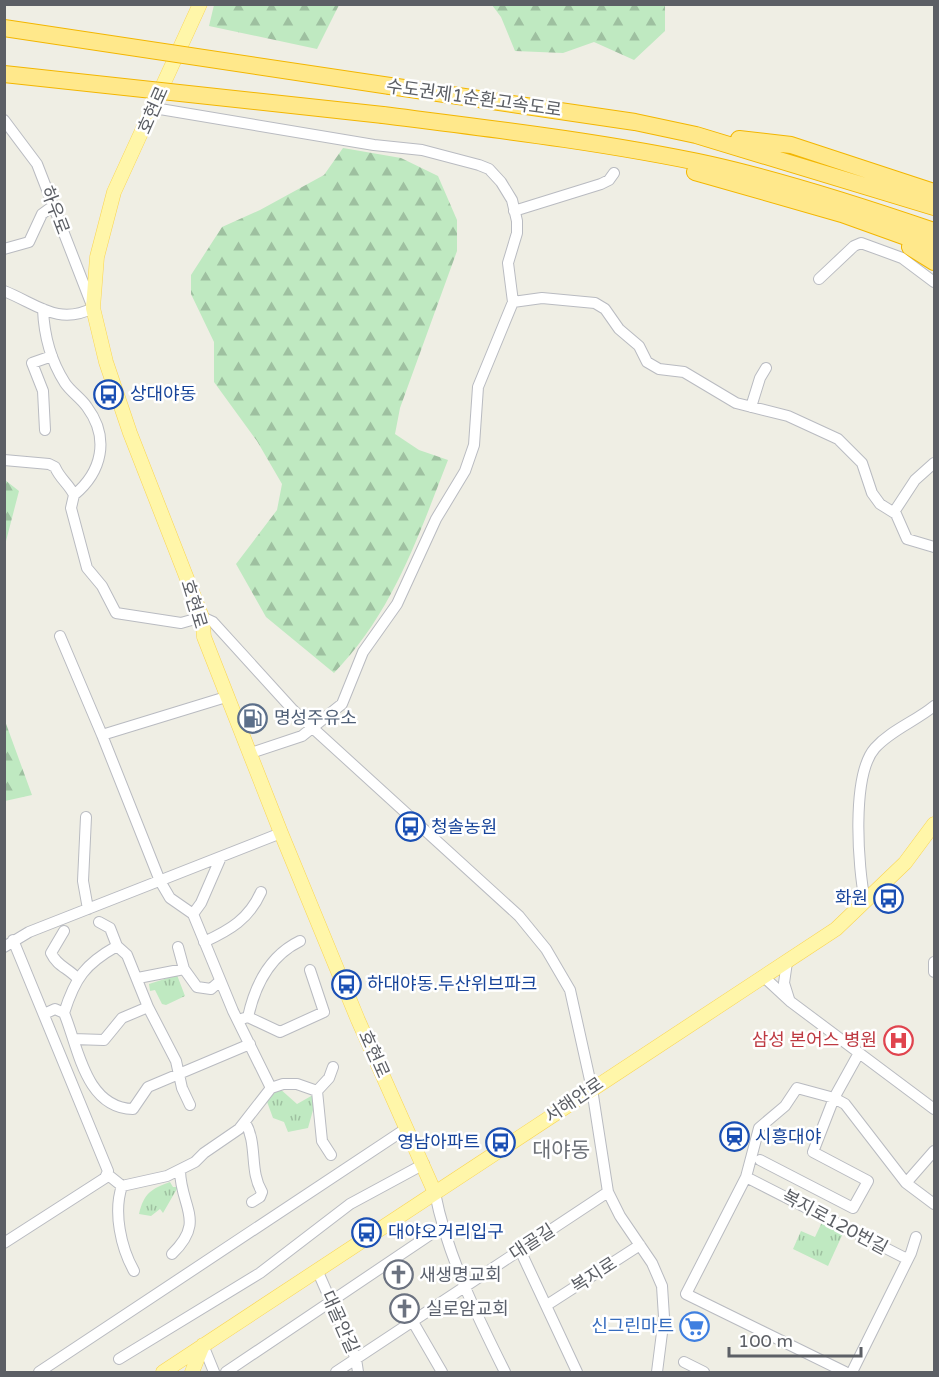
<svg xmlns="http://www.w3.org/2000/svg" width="939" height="1377" viewBox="0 0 939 1377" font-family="'Varela Round','Noto Sans KR',sans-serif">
	<defs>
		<pattern id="forest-firs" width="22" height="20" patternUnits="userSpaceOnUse" patternTransform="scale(1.5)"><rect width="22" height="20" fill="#bfe9c1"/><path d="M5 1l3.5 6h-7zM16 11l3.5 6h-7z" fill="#9ec0a0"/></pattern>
		<pattern id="park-tufts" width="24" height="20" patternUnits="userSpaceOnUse" patternTransform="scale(1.5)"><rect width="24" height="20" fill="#bfe9c1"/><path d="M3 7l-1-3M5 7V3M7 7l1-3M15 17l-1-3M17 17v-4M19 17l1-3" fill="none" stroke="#9ec0a0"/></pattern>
	</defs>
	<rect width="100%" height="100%" fill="#efeee4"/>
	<path fill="url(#forest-firs)" d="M214,5V4L339,5L317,49L209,26Z
		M492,5H665V31L634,60L594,42L563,53L515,51L501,17Z
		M343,148L401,158L438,176L457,220V251L400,408L395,434L419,450L448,460C418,537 393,612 334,673L266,617L236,564L277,510L282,484L257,441L214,382V342L191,294V275L222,227L260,210L324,175Z
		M5,480L19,491L5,545Z
		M5,721L32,795L5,801H4Z"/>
	<path fill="url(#park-tufts)" d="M177,975L185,996L166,1005L162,1004L155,990L150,991L149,984Z
		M279,1088L297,1104L313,1095L315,1103L308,1128L288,1132L284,1122L273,1118L266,1099Z
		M170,1182L173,1187H178L163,1213L160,1209L151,1216L139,1214C144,1193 151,1189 170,1182Z
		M823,1220L845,1229L828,1266L793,1249L801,1231L815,1237Z"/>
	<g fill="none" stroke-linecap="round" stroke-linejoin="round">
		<defs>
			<path id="minor" d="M154,108L374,145L422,150L479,165L489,169L501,182L512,200L517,221V233L508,263L513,302L478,387L474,445L465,471L436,519L397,604L363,652L342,704L302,736L251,753
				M4,120L37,164L93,308C58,326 37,304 4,291
				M514,211L601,184L609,180L614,173
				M4,249L29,242L42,214L53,206
				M819,279L854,246L861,243L902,258L934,282
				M513,302L542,298L595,303L605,309L619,329L639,346L647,362L659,369L684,372L736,403L788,416L838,439L862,463L872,493L880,504L896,514L907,539L934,547
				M43,309C44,336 51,361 65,383C71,392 81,398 87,407C110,438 102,472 74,495L71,508L87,568L102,586L116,613L181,623L202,617L213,622L293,710L519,916L546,949L570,990L592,1089L608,1192L620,1216L652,1263L662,1286L664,1317L657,1372
				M751,407L760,378L766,368
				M45,430L43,391L32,363L52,356
				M4,460L49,464L55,467C60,479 69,484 74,495
				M894,512L915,480L934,463
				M60,636L102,735
				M226,697L102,735L160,881L170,898L193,914L233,1011L271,1088
				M86,817L83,881L88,909
				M865,901C858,868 851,775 875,748C891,730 916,721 934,706
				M193,914L201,903L221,857
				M64,931L51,953C57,966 68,968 77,978
				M204,942C230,930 249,919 261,892
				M117,946L127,955L148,1007
				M4,947L29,932L281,833
				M178,947L184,969
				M787,962L784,983L789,999
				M934,962V972
				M138,978L184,969L197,987L211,989L220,981
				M765,978L791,1002L934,1109
				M64,1013C75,978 85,964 117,946L110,928L99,922
				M44,1014L55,1009L64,1013C78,1046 85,1108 133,1109L148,1087L250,1044
				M248,1017C255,985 269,956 300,941
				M238,1020L248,1017L280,1032L324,1012L310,970
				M73,1039L104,1040L122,1018L148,1007L176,1061L182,1088L190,1105
				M317,1091L322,1141L331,1155
				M245,1122C258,1144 249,1171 262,1192L260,1197L252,1202
				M760,1160L853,1208L868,1181L813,1152L834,1098L859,1053
				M107,1174L122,1186L167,1176L195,1162L204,1153L239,1129L271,1088L283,1084H297L317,1091L329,1078L333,1067
				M746,1177L907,1259
				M906,1183L934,1151
				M122,1186C113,1212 121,1248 134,1271
				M435,1193C447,1255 477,1316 505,1372
				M4,1243L105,1178L108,1171L13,940
				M520,1250L577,1372
				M172,1254C206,1221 181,1208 180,1171
				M318,1272L356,1359L358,1372
				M547,1305L640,1245
				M413,1322L442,1372
				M203,1345L214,1372
				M119,1359L260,1273L350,1204L424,1164
				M684,1362L704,1372
				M39,1372L407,1128
				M226,1372L443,1226
				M336,1372L608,1192
				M845,1372L686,1294L746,1177L759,1128L785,1106L797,1088L834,1098L845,1104L906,1183L934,1204
				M852,1372L911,1253L916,1237"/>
			<path id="major" d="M200,4L114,192L97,257L93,308L106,362L130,433L202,617L204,637L281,833L358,1020L435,1193
				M163,1372L836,929L905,863L934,824
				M192,1372L203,1345"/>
			<path id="highway" d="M390,86L635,122L696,135L934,207
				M383,115C493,129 604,142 712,165C787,182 861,206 934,231
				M739,139L791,145L934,192
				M695,172L842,214L934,247
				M910,247L934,262"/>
		</defs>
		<use href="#minor" stroke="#b9bbc1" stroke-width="12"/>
		<use href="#major" stroke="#fad552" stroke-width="15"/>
		<use href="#highway" stroke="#f3b600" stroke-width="18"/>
		<use href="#minor" stroke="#fff" stroke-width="10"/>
		<use href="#major" stroke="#fff6a9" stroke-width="14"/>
		<use href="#highway" stroke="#ffe88b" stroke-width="16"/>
		<defs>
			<path id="highway-bridge" d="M4,28L390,86
				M4,74L383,115"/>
		</defs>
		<use href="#highway-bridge" stroke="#f3b600" stroke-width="18" stroke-linecap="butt"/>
		<use href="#highway-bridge" stroke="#ffe88b" stroke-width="16"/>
	</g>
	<defs>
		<symbol id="bus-ring" viewBox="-11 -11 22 22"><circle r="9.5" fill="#fff" stroke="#1a4fb4" stroke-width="1.5"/><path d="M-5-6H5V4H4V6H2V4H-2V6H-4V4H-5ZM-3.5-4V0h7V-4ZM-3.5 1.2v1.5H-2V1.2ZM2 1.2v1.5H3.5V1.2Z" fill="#1a4fb4"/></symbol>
		<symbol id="fuel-ring" viewBox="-11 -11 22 22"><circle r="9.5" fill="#fff" stroke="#5c6f8a" stroke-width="1.5"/><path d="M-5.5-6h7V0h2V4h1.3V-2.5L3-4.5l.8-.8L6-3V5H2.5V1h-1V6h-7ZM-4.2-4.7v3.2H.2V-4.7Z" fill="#5c6f8a"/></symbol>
		<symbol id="hospital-ring" viewBox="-11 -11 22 22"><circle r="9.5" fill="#fff" stroke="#e0444e" stroke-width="1.5"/><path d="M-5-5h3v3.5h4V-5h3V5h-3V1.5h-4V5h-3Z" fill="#e0444e"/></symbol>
		<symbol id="station-ring" viewBox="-11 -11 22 22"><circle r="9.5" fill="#fff" stroke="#1a4fb4" stroke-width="1.5"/><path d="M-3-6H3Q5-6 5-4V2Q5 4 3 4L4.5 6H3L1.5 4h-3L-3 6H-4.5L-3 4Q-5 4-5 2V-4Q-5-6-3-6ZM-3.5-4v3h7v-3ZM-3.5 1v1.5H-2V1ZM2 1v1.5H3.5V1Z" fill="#1a4fb4"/></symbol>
		<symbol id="church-ring" viewBox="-11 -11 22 22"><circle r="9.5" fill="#fff" stroke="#6b7280" stroke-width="1.5"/><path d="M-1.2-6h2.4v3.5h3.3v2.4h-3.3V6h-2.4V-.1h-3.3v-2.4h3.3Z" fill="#6b7280"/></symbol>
		<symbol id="supermarket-ring" viewBox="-11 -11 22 22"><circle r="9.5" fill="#fff" stroke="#3f7fe0" stroke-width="1.5"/><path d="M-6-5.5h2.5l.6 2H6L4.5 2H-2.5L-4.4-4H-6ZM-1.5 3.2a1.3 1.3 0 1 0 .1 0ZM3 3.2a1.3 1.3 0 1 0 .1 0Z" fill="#3f7fe0"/></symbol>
	</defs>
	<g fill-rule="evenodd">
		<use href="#bus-ring" x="92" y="378" width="33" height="33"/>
		<use href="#fuel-ring" x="236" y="702" width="33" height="33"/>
		<use href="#bus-ring" x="394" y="810" width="33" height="33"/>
		<use href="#bus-ring" x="872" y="882" width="33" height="33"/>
		<use href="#bus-ring" x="330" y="968" width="33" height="33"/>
		<use href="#hospital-ring" x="882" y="1024" width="33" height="33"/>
		<use href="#station-ring" x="718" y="1120" width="33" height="33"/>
		<use href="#bus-ring" x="484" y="1126" width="33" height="33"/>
		<use href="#bus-ring" x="350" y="1216" width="33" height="33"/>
		<use href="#church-ring" x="382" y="1258" width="33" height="33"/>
		<use href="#church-ring" x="388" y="1292" width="33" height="33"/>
		<use href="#supermarket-ring" x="678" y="1310" width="33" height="33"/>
	</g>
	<g text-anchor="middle" stroke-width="5" stroke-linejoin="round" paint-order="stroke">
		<g font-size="18" fill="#5c5f65" stroke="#fff">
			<text transform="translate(474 98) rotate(8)" y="6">수도권제1순환고속도로</text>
			<text transform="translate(153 110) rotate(-66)" y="6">호현로</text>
			<text transform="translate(55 210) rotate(69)" y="6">하우로</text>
			<text transform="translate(194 604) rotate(73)" y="6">호현로</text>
			<text transform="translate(374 1054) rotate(66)" y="6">호현로</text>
			<text transform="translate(574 1100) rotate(-34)" y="6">서해안로</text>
			<text transform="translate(835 1222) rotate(28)" y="6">복지로120번길</text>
			<text transform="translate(532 1242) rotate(-33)" y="6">대골길</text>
			<text transform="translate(594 1275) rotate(-33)" y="6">복지로</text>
			<text transform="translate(340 1322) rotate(66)" y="6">대골안길</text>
		</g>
		<g font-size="18" fill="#164399" stroke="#fff" text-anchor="start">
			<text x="130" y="400">상대야동</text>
			<text x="431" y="833">청솔농원</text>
			<text x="868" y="904" text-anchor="end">화원</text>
			<text x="367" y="990">하대야동.두산위브파크</text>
			<text x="755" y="1143">시흥대야</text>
			<text x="480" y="1148" text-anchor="end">영남아파트</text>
			<text x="388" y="1238">대야오거리입구</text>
		</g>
		<g font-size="18" fill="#4e5e75" stroke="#fff" text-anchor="start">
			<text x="274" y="724">명성주유소</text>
		</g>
		<g font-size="18" fill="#be3a42" stroke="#fff" text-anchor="end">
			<text x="877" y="1046">삼성 본어스 병원</text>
		</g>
		<g font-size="18" fill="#5b616d" stroke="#fff" text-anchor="start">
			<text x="419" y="1281">새생명교회</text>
			<text x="426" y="1315">실로암교회</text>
		</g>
		<g font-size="18" fill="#366cbe" stroke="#fff" text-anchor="end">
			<text x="674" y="1332">신그린마트</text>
		</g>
		<g font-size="21" fill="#6d7178" stroke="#fff">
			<text x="561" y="1157">대야동</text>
		</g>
	</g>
	<rect width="939" height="1377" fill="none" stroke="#5c5f65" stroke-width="12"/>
	<path d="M729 1347v9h132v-9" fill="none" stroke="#5c5f65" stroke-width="3"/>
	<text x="738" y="1347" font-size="18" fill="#5c5f65" stroke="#ffffff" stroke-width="4.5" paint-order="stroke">100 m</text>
</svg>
